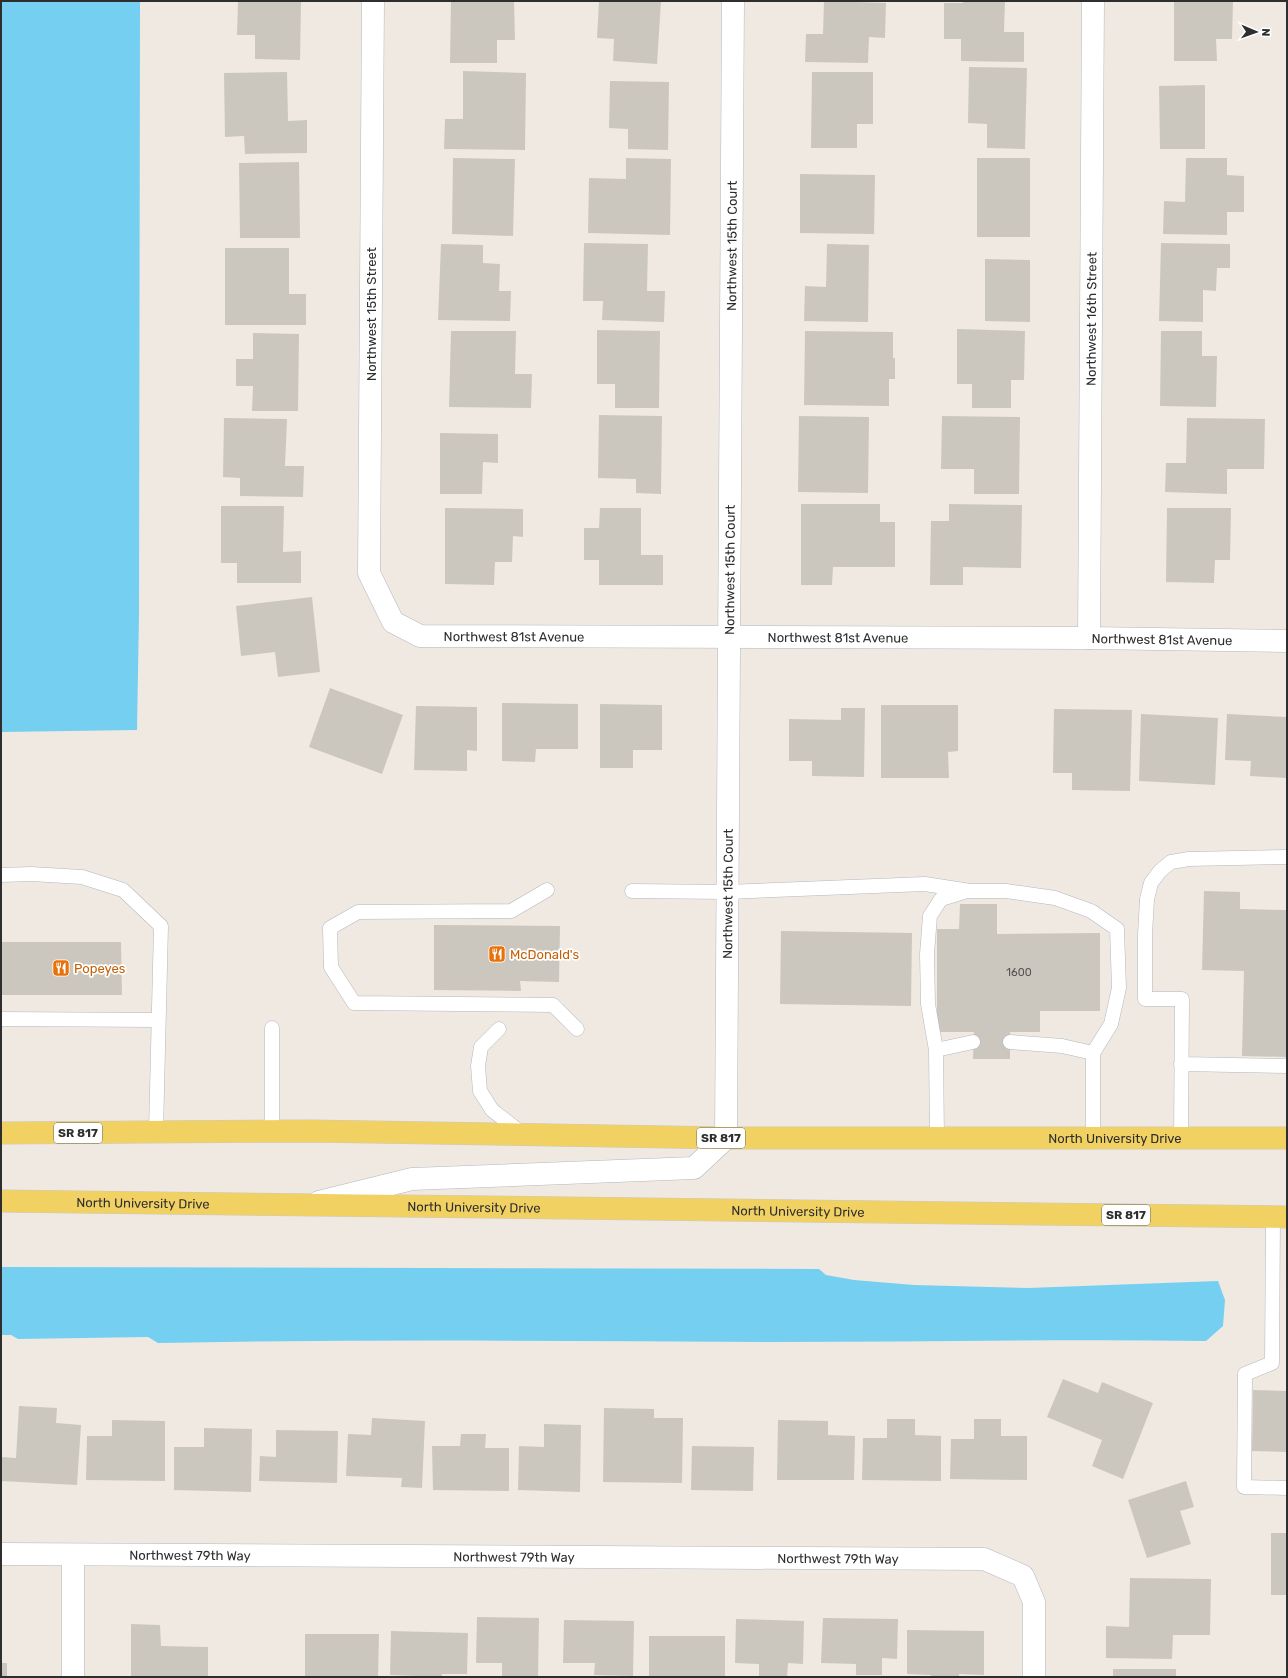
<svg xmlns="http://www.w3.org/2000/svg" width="1288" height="1678" viewBox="0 0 1288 1678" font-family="Rubik,sans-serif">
	<rect width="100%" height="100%" fill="#efe9e1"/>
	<path fill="#75cff0" d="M1,1H140L139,614L137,730L1,732Z
		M1,1267L819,1269L826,1275L854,1280L914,1285L1028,1288L1218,1281L1225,1300L1223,1326L1206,1341C1062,1339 918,1342 774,1342C569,1341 363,1339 158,1343L148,1337L18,1339L11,1335H1Z"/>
	<path fill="#cbc7bf" d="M238,1H301L300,60L255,59V35H237Z
		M451,1H514L515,40H497V63H450Z
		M599,1H661L657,64L613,61L614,39L597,38Z
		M824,1L886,3L885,38L869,37L868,63L805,62L806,34H823Z
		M963,1H1005L1004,32H1024V62L961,61V39H944V3H963Z
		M1174,1H1233L1232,39H1216L1217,61H1174Z
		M969,67L1027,68L1025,149L987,148V124L968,123Z
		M463,71L526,73L525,150L444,149L445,119H463Z
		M287,72L288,121L307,120V153L245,154L244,136L225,137L224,73Z
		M812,72H873V124H857V148H811Z
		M610,81L669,82L668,150L628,149V129L609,128Z
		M1205,85V149H1160L1159,86Z
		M453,158L515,159L513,236L452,234Z
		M626,158L671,159L670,235L588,233L589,178L626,179Z
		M977,158H1030V237H977Z
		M1186,158H1227V175L1244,176V212H1227V235L1163,234L1164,201L1185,202Z
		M299,162L300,238H240L239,163Z
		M800,174L875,175L874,234L800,233Z
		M584,243L648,244L647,291H665L664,322L602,320L603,301H583Z
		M1161,243L1230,244V268H1217L1216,291L1203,290V322L1159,321Z
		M441,244L483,245V263L500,264L499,291H511L510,321L438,320Z
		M827,244L869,245L868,322L804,321L805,286L826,287Z
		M225,248H289V294H306V325H225Z
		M985,259L1030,260V322L985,321Z
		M957,329L1025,331L1024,380H1011V408H972V384H957Z
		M597,330L660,331L659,408H615V384H597Z
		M451,331H516L515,374H532L531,408L449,407Z
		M805,331L893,332V358H895V379H889V406L804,405Z
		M1161,331H1202V356H1217L1216,407L1160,406Z
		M253,333L299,334L298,411H252L253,386H236V359H253Z
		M599,415L662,416L661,494L636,493V479L598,478Z
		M799,416L869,417L868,493L798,492Z
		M942,416L1020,417L1019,494H974V469H941Z
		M224,418L287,419L285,466H304L303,497L240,496V478L223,477Z
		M1187,418L1265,419L1264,469H1227V494L1165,492L1166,463H1186Z
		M440,433L498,434V463L483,462L482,494H440Z
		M801,504H880V522H895V567H833L832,585H801Z
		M949,504L1022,505L1021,568L963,567V585H930L931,521H949Z
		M221,506H284L283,552L301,551V583H237V563H221Z
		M445,508L523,509V537L513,536L512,562H495L494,585L445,584Z
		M600,508H641V555H663V585H599V560H584V528H599Z
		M1167,508H1231L1230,560H1215L1214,583L1166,582Z
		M312,597L320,672L278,677L275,652L241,656L236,606Z
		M330,688L403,715L382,774L309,747Z
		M502,703L578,704V749H536L535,762L502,761Z
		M600,704L662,705V750H633V768H600Z
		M881,705H958V751L948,752L949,778H881Z
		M416,706L477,707V751L467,750V771L414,770Z
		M841,708H865L864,777L812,776V761H789V719L841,720Z
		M1054,709L1132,710L1130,791L1072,790V773H1053Z
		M1141,714L1218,718L1215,785L1139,781Z
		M1227,714L1287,717V778L1250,776L1251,761L1225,760Z
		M1204,891L1240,892V909L1287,910V1057L1242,1056L1244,971L1202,970Z
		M960,904H997V934L1100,933V1011H1040V1032H1010V1059H973L974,1032H937V929H959Z
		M434,925L560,926L559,982L520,981L521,991L434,990Z
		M781,931L912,933L911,1006L780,1004Z
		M1,942H121L122,995H1Z
		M1063,1379L1098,1393L1102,1382L1153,1403L1123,1479L1092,1466L1102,1440L1047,1417Z
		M1253,1390L1287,1391V1452L1252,1451Z
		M19,1406L57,1408L56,1423L81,1425L77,1485L1,1481L2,1457L16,1458Z
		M604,1408L654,1409V1418H683L682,1483L603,1482Z
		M372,1418L425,1421L422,1488L401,1487L402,1478L346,1476L348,1434L371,1435Z
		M887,1419H915V1435L941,1436V1481L862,1480L863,1438H887Z
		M974,1419H1001V1436H1027V1480L950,1479L951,1439H974Z
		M112,1420L165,1421V1481L86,1480L87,1436H112Z
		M778,1420L828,1421V1435L855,1436L854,1480H777Z
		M544,1424L581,1425L580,1492L518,1490L519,1446L544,1447Z
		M204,1428L252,1429L251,1492L174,1490V1447H204Z
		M276,1430L338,1431L337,1483L259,1481L260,1456L276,1457Z
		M461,1434H486L485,1448H509V1491L433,1490L432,1446H460Z
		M692,1446L754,1447L753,1491L691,1490Z
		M1186,1481L1194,1507L1180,1511L1191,1544L1147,1558L1128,1500Z
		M1271,1533H1287V1595H1271Z
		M1130,1578L1211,1579L1210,1635H1173L1172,1659L1106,1658V1626L1129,1627Z
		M477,1617L539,1618L538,1677H502V1663H476Z
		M823,1618L898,1619L897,1659L882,1658V1675H856V1664L821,1663Z
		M736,1619L804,1621L803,1664L788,1663L787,1677H759V1664L735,1663Z
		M564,1620L634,1621L633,1676L594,1675L595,1663H563Z
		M131,1624L160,1625L161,1646L208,1647V1677H131Z
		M907,1630L984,1631V1675L959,1674V1677H931V1675L907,1674Z
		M391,1631L468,1633L467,1674H442V1677L390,1675Z
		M305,1634H379L378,1677H305Z
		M649,1636H725V1677H649Z
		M1,1663H7V1677H1Z
		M1113,1669H1176V1677H1113Z"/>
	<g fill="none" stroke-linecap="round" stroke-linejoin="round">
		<defs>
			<path id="lane" d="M1,875L31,874L82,877L123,890L161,926L156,1132
				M547,890L511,911L358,912L330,928L331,967L354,1003L553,1005L577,1029
				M632,891L727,892L925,884L970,891H1006L1055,898L1091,911L1117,929L1119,988L1111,1024L1093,1053V1138
				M1,1019L158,1020
				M272,1028V1132
				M499,1029L481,1047L478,1066L480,1091L492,1110L523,1134
				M1010,1042L1062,1046L1093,1053
				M936,1050L973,1042
				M1181,1064L1287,1066
				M937,1138L936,1050L928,1004L927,954L930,916L941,899L964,892
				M1181,1139L1182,999H1145V935L1147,899L1151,883L1160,871L1171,862L1189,859L1287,857
				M1273,1217L1272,1363L1245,1374L1244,1487L1287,1488"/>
			<g id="street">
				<path id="s1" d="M373,1L369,573L393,622L420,636L1089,638L1287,641"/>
				<path id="s2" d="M1089,638L1093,1"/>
				<path id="s3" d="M319,1202L412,1179L694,1168L726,1138L733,1"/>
				<path id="s4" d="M1,1554L984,1559L1023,1576L1034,1602V1677"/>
				<path d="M73,1555V1677"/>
			</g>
			<g id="primary">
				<path id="s5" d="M1,1133L310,1131L726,1138H1287"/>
				<path id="s6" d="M1,1201L1287,1217"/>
			</g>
		</defs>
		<use href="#lane" stroke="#b4b7c1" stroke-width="15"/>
		<use href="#street" stroke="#b4b7c1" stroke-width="23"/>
		<use href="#primary" stroke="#c9c9c9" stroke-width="23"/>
		<use href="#lane" stroke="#fff" stroke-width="14"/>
		<use href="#street" stroke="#fff" stroke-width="22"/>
		<use href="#primary" stroke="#f2d163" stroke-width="22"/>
	</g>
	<defs>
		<symbol id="restaurant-square" viewBox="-11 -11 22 22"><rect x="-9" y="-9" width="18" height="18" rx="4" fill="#e8710a" stroke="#fff"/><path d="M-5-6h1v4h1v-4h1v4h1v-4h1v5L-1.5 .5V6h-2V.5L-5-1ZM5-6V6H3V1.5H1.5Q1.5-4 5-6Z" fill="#fff"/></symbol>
	</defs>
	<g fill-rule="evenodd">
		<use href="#restaurant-square" x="487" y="944" width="20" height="20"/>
		<use href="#restaurant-square" x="51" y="958" width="20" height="20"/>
	</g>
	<g text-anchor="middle" stroke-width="3.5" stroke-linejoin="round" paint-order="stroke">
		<g font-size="11" fill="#555452">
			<text x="1019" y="976">1600</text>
		</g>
		<g fill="#fff" stroke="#6d6d6d" stroke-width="1">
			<rect x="54" y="1123" width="48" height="20" rx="3"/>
			<rect x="697" y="1128" width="48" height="20" rx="3"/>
			<rect x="1102" y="1205" width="48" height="20" rx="3"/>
		</g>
		<g font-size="12" font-weight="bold" fill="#2e2e2e">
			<text x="78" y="1137">SR 817</text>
			<text x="721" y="1142">SR 817</text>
			<text x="1126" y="1219">SR 817</text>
		</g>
		<g font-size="13" fill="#2e2e2e" stroke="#fff">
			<text dy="5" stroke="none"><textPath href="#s3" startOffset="1314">Northwest 15th Court</textPath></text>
			<text transform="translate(371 314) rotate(-90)" y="5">Northwest 15th Street</text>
			<text dy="5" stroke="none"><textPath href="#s2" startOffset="319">Northwest 16th Street</textPath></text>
			<text dy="5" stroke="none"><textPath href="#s3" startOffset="990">Northwest 15th Court</textPath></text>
			<text dy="5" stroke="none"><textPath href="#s1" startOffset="751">Northwest 81st Avenue</textPath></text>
			<text dy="5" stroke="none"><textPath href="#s1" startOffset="1075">Northwest 81st Avenue</textPath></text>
			<text dy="5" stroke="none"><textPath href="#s1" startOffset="1399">Northwest 81st Avenue</textPath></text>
			<text dy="5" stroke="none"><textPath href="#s3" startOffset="666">Northwest 15th Court</textPath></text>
			<text dy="5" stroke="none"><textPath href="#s5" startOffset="1114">North University Drive</textPath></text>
			<text dy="5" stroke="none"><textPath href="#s6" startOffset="142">North University Drive</textPath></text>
			<text dy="5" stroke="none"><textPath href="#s6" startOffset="473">North University Drive</textPath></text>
			<text dy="5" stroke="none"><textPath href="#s6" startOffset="797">North University Drive</textPath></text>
			<text dy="5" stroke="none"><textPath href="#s4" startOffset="189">Northwest 79th Way</textPath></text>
			<text dy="5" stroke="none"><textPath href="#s4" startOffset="513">Northwest 79th Way</textPath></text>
			<text dy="5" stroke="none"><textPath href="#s4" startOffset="837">Northwest 79th Way</textPath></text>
		</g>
		<g font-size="13" fill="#c56008" stroke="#fff" text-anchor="start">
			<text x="510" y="959">McDonald's</text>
			<text x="74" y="973">Popeyes</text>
		</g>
	</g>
	<rect width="1288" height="1678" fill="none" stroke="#2e2e2e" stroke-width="4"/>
	<g transform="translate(1256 32) rotate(92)" stroke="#ffffff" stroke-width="3" paint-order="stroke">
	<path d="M0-3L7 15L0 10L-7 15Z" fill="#2e2e2e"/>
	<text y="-6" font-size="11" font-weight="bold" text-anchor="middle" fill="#2e2e2e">N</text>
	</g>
</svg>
